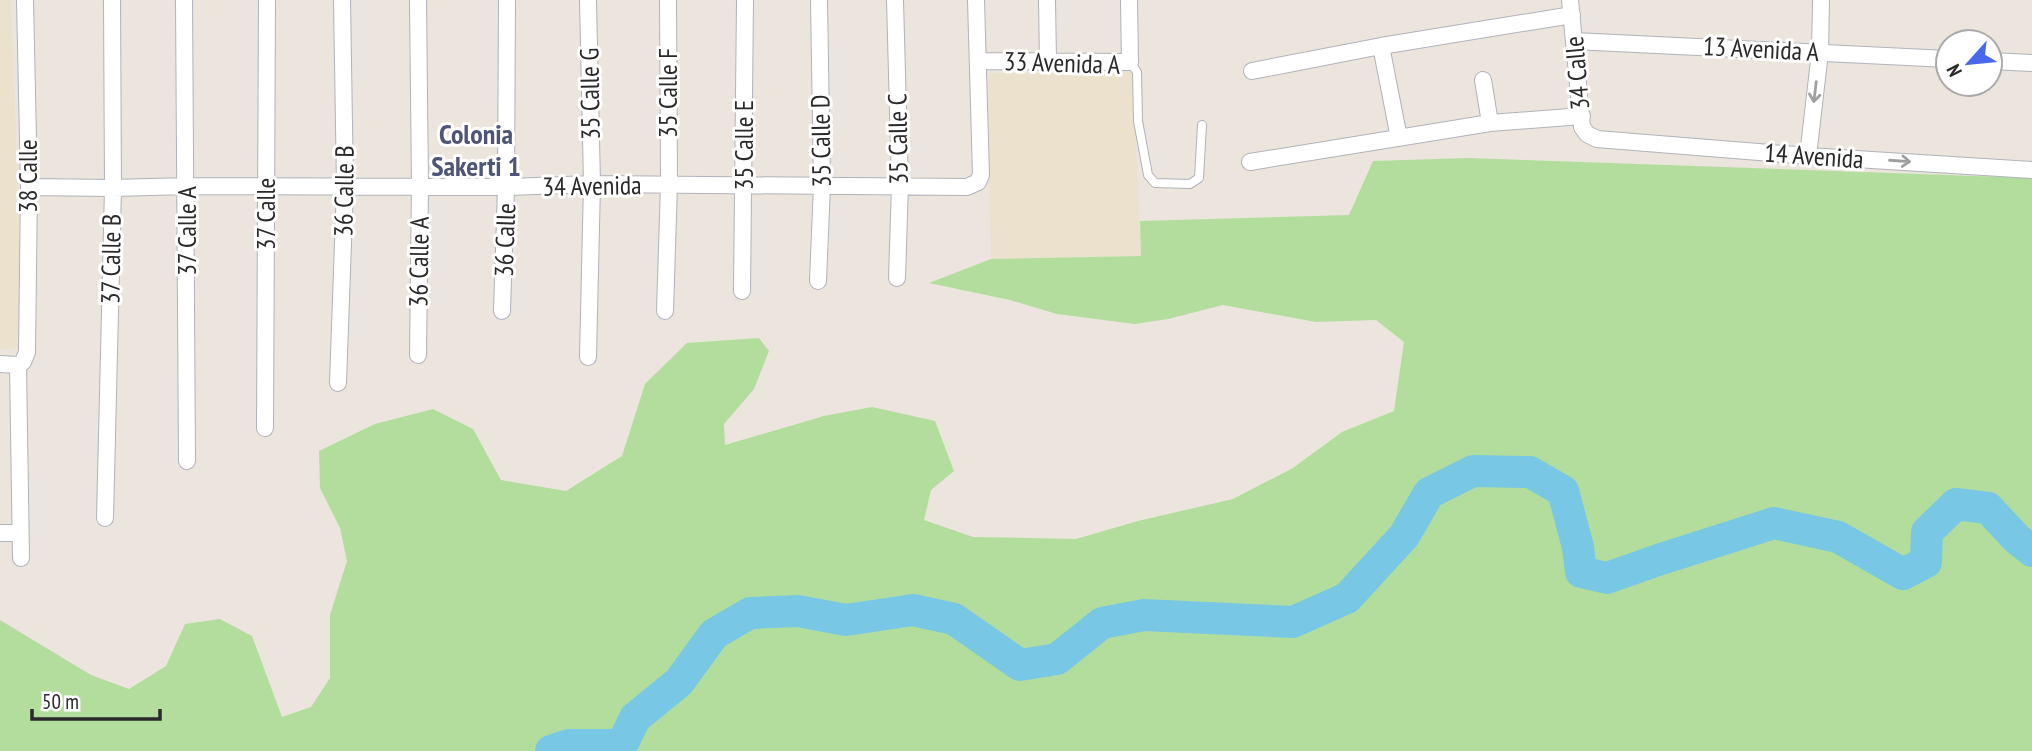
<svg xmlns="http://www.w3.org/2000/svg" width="2032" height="751" viewBox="0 0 2032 751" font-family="'PT Sans Narrow',sans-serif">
	<rect width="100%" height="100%" fill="#ebe5dd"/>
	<path fill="#ebe1cd" d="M0,0H11L24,348L0,349Z
		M1133,72L1141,256L991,259L988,73Z"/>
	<path fill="#b3dd9d" d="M1468,158L2032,178V751H0V620L91,675L129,689L166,666L185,624L220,619L252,636L282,717L311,707L330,678V615L347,561L340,528L320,488L319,451L375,424L433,409L473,429L501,480L566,491L622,456L645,384L687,343L759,338L769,351L754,389L724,424L725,445L824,416L872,407L935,421L954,471L931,490L924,520L973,537L1076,539L1138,521L1233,499L1293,468L1342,432L1394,411L1404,342L1376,320L1316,322L1223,305L1168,319L1135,324L1057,314L1010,300L929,283L991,259L1141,256L1140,221L1349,215L1373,161Z"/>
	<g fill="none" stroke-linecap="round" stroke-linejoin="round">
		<path stroke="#78c8e5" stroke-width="32" d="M551,751L569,745H622L635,718L679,682L714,634L750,613L798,611L846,620L913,610L954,619L1020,665L1057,659L1102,623L1144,615L1293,622L1347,598L1404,536L1429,493L1473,471L1530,472L1563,491L1578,547L1581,572L1607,578L1658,560L1774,523L1838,537L1903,574L1926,562L1927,532L1956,504L1988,508L2017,539L2032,551"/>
		<defs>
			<path id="service" d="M1130,62L1137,72L1138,121L1148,175L1155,183L1190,184L1199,178L1202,125"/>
			<path id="minor" d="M184,0L187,461
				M418,0L420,186L418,355
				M895,0L900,185L897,278
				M1047,0L1048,61
				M1570,0L1582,127L1587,134L1597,139L1808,156L2032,170
				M1574,41L1948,59
				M1381,46L1399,138
				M979,61L1130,62L1129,0
				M1990,61L2032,63
				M1252,71L1381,46L1572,15
				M1483,80L1490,123
				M1808,156L1820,52L1821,0
				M1250,162L1490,123L1582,116
				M29,187L113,188L187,186L506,187L592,184L967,187L978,182L981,175L976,0
				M818,281L822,185L819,0
				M742,291L745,0
				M502,311L506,187L507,0
				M665,311L669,185L668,0
				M588,357L592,184L588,0
				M0,364L18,365L23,362L27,352L29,187L25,0
				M18,365L21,558
				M338,383L345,187L342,0
				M265,428L267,0
				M105,518L113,188L112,0
				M0,533H20"/>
		</defs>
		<use href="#service" stroke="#b0b3bc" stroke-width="10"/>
		<use href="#minor" stroke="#b0b3bc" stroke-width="18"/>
		<use href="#service" stroke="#fff" stroke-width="8"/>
		<use href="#minor" stroke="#fff" stroke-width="16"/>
	</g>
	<defs><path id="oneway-shaft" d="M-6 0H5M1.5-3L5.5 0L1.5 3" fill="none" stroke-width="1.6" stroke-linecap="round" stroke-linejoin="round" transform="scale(1.75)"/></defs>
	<g stroke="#9f9f9f">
		<use href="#oneway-shaft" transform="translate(1815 92) rotate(97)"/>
		<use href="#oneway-shaft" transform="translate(1900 161) rotate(4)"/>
	</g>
	<g text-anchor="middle" stroke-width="6" stroke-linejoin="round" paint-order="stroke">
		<g font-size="26" fill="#2a2a2a" stroke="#fff">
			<text transform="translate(1761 49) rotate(3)" y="9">13 Avenida A</text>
			<text transform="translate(1062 63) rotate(2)" y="9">33 Avenida A</text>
			<text transform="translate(1577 73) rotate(-95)" y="9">34 Calle</text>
			<text transform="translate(668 93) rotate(-90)" y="9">35 Calle F</text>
			<text transform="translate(590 94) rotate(-91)" y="9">35 Calle G</text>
			<text transform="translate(898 139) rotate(-91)" y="9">35 Calle C</text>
			<text transform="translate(821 141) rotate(-91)" y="9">35 Calle D</text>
			<text transform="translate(744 145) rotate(-90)" y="9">35 Calle E</text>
			<text transform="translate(1814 156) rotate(4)" y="9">14 Avenida</text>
			<text transform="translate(28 176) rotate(-90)" y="9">38 Calle</text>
			<text transform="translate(592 186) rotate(-1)" y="9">34 Avenida</text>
			<text transform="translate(344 191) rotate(-89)" y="9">36 Calle B</text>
			<text transform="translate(266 214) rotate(-90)" y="9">37 Calle</text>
			<text transform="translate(187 231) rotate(-90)" y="9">37 Calle A</text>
			<text transform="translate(505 240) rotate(-88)" y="9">36 Calle</text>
			<text transform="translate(111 259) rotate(-89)" y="9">37 Calle B</text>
			<text transform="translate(419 262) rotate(-89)" y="9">36 Calle A</text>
		</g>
		<g font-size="28" font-weight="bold" fill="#4e5577" stroke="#fff">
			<text x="476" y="144">Colonia<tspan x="476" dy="32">Sakerti 1</tspan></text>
		</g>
	</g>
	<g transform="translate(1969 63) rotate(243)"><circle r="33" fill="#ffffff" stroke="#aaaaaa" stroke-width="2"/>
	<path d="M0-5L12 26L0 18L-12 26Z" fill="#4968ec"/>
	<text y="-10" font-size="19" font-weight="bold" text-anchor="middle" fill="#2a2a2a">N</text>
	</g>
	<path d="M32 709v10h128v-10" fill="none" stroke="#2a2a2a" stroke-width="3.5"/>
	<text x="42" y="709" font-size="21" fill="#2a2a2a" stroke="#ffffff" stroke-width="5" paint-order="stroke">50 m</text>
</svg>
